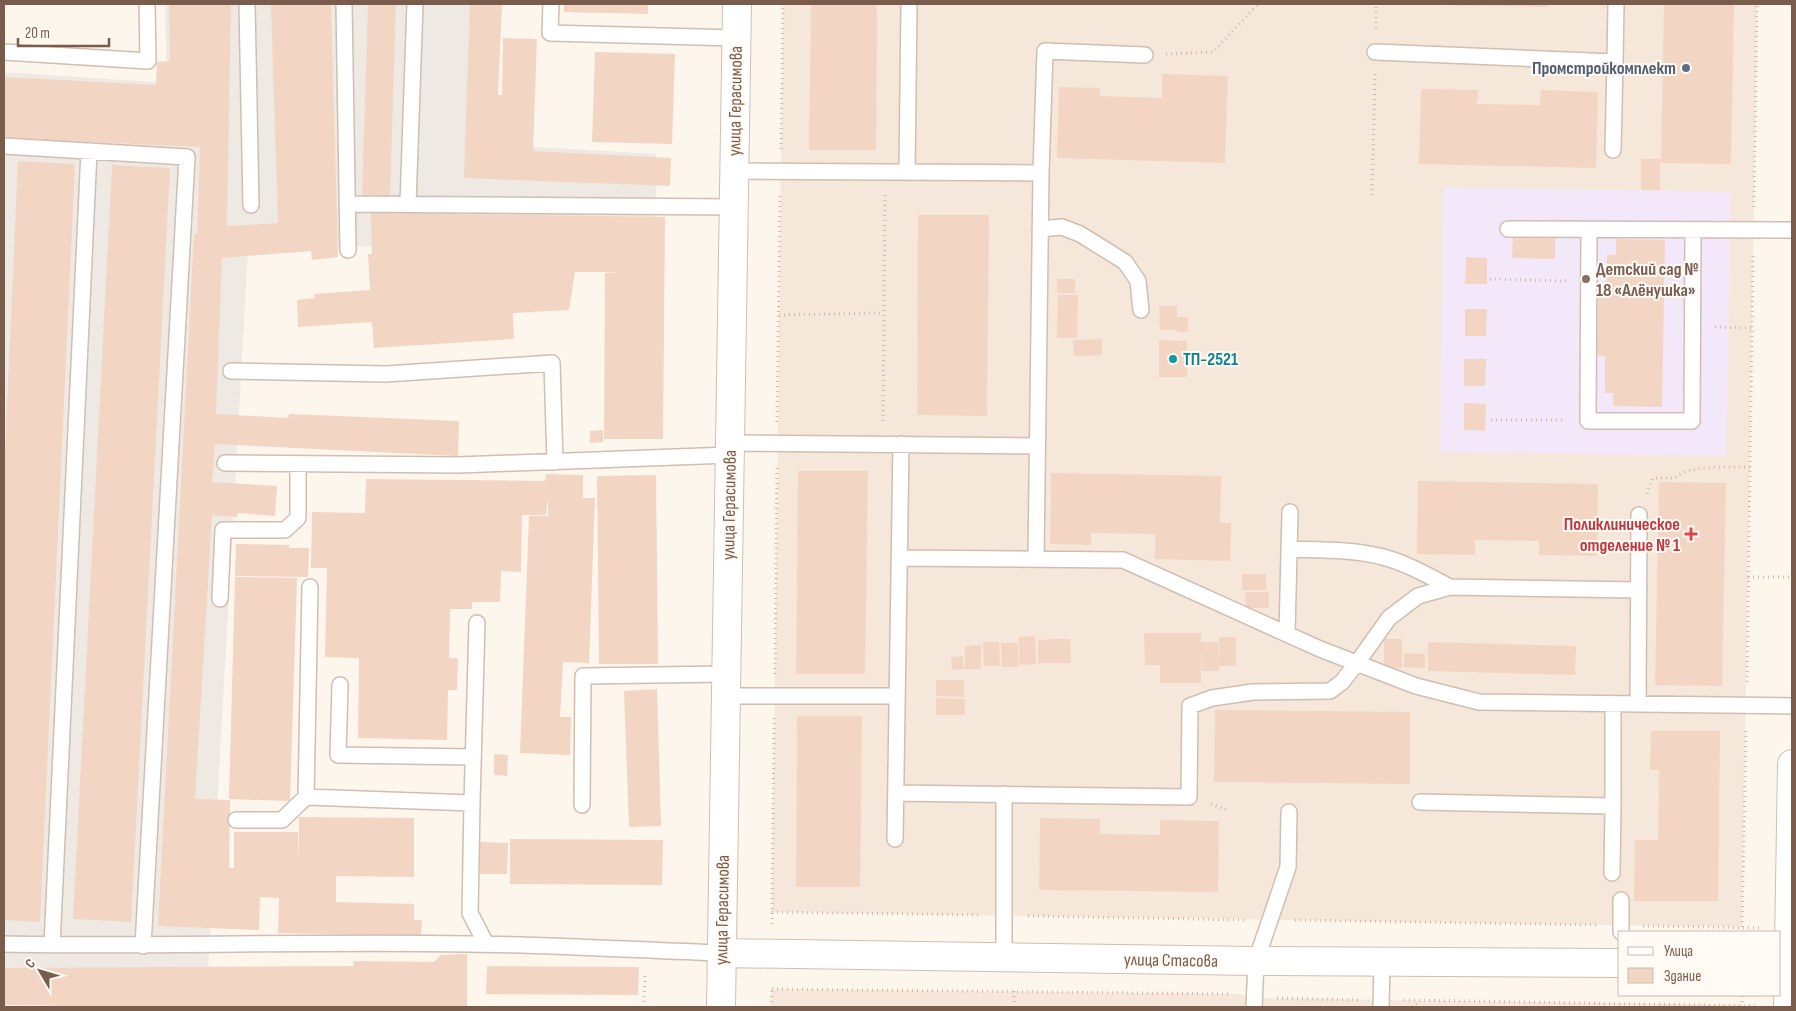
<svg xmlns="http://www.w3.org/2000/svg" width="1796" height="1011" viewBox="0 0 1796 1011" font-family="'Sofia Sans Condensed',sans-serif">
	<rect width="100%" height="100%" fill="#fdf6ec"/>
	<path fill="#f5e8da" d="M783,4H1757L1742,927L772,912Z
		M772,989L1240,994L1254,998L1742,1005V1007H771Z"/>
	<path fill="#efe9e4" d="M165,4H491L486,144L656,154V240L248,249L208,972L4,971V72L167,83Z"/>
	<path fill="#f3e8fa" d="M1443,187L1731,192L1726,456L1440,452Z"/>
	<path fill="#f3d5c3" d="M169,4H231L227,226L278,223L271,4H331L338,257L312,260L311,251L222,258L216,414L288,418L289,414L459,421L458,456L215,444L212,482L277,486L275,516L238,513L237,517L212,515L195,799L230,800L229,868H234V832H298L299,863V817L414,818V877L336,876V902L414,904V920H422L421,936L278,933L279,898L260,897L259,930L158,926L194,234H197L200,147L4,138V77L156,85L157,62L170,61Z
		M368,4H396L390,196L362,195Z
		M470,4H502L498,95H502L503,38L537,39L533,151L671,158L670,186L464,178Z
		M564,4H648V14L564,12Z
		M811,4H877L876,150H809Z
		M1435,4H1548V7L1434,5Z
		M1664,4H1734L1731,164L1660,163V190H1641V159H1661Z
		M595,52L675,54L672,144L592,142Z
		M1162,74L1228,76L1225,163L1057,158L1059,87L1100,88V96L1162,98Z
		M1421,89L1478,90L1477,104L1540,105L1541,90L1598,92L1596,168L1419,164Z
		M18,161L75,164L40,922L4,920V471Z
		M112,165L170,168L131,922L73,919Z
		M371,213L665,217L663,439H604L605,273L623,272H575L569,310L513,313L514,339L374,348L372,322L298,327L297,300L315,298L314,294L370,290L368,254H372Z
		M918,215H989L987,416L917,415Z
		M1513,232H1555V259L1512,258Z
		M1616,239L1665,240L1662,407L1613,406V393H1605V356H1597L1598,292H1607V255H1616Z
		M1466,257L1487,258V284H1465Z
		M1057,279H1075V293H1057Z
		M1058,295H1078L1077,338H1057Z
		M1159,306H1177V317H1188V332H1177V330H1160Z
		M1465,309H1487L1486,336H1465Z
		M1102,339V355L1074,356L1073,340Z
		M1159,340L1187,341V377H1159Z
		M1464,359H1486L1485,386H1464Z
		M1464,403L1486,404L1485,431L1464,430Z
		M603,430V442L590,443V431Z
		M798,471H868L865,674H796Z
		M1051,473L1221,476L1220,523H1231L1230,561L1155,559V534L1091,533V545L1050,544Z
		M546,474L583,475V498H595L589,663L563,662L560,717H571L570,755L520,753L529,516H548V496L546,515H522L521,572L501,571L500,602H472V609H450L449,658H458L457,690H448L447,740L358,738L359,658L325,657L327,568H311L312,512L365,513L366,479L545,481Z
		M656,475L658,664H599L597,476Z
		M1418,481L1598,484L1597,556L1539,555V541L1475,540V555L1417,554Z
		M1659,482L1726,483L1722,686L1655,685Z
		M236,544L289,545V548H309L308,577L235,576Z
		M1242,574H1266V590H1242Z
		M235,577L297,578L290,801L229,799Z
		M1245,592H1269V608H1246Z
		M1144,633H1201V642H1218L1219,671H1202L1201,645V683H1160V665H1145Z
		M1035,636L1036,664L1019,665V637Z
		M1219,637H1236V666H1219Z
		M1054,639H1070L1071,663H1038V640Z
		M1384,639H1402V668H1384Z
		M983,642H999L1000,666H984Z
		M1428,642L1576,646L1575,675L1428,671Z
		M1001,643H1018V667H1002Z
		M981,645V669H965V646Z
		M1404,653L1425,654V668L1404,667Z
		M963,656L964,669L952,670L951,657Z
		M936,680H964V697L936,696Z
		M657,689L661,826L629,827L624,691Z
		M936,698L965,699V715H936Z
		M1215,710L1410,712V784L1214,782Z
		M797,716H862L860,887H796Z
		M1651,731H1720L1718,901H1634L1635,840H1658L1659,770H1650Z
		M494,754L508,755L507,776L494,775Z
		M1040,818L1100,819V834L1160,835V820L1219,821L1218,892L1039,890Z
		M510,839L663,840L662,885L510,884Z
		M480,842L508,843L507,874H480Z
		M467,954V1007H127L4,1005V968L354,966L353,961L434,962L441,955Z
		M487,966L639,967L638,995L486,994Z"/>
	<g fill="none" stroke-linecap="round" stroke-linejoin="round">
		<defs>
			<path id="lane" d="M247,4L251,205
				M344,4L348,250
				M551,4L550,33L736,38
				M4,52L148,61L147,4
				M1375,52L1615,62L1616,4
				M4,146L187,157L143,946
				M1613,150L1615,62
				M734,171L1041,173L1045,51L1145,55
				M907,171L909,4
				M347,204L733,207
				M408,204L415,4
				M1040,229L1062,227L1080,234L1125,262L1138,281L1141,310
				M1508,229L1792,230
				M1589,230L1588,421H1692L1693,230
				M231,371L386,374L552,363L555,462
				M729,443L1037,446
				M225,463L459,465L729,455
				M1289,549C1320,550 1353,549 1383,557C1406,563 1429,576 1450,587
				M899,558L1123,560L1320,649L1416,686L1479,702L1792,706
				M1036,559L1041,173
				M310,587L306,797L472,803L470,913L486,944
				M220,599L223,530H285L298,518V464
				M1287,634L1290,512
				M340,685L338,755L473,757
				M726,696H897
				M1638,704L1639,515
				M896,793L1189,797L1190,706L1212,698L1253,692L1330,691L1342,682L1357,663L1389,618L1418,596L1450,587L1638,590
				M1004,794V957
				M1420,802L1613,806V704
				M472,803L477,623
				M582,805L583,676L726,674
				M236,820H282L306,797
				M895,839L901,444
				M1612,873L1613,806
				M1621,900V932
				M4,944C159,947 314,941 469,944C553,945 637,950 722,953
				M52,945L89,151
				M1254,1007L1256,961L1288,867L1289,812
				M1381,1007L1382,962"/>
			<path id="street" d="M722,953L1256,961L1620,963
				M721,1007L737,4
				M1788,1007L1792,764"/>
		</defs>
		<use href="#lane" stroke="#d1beb0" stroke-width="18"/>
		<use href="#street" stroke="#d1beb0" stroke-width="30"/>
		<path stroke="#d9b8a5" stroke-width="3" stroke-dasharray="1 4" stroke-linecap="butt" d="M1376,28V4
			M1166,54L1213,52L1258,4
			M781,149L783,4
			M1372,195L1375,74
			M1754,207L1757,4
			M1490,279L1566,281
			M779,315L884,313
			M1715,327L1752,328
			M1491,420H1565
			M883,421L885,195
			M777,422L780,193
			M1647,494L1653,478H1675C1686,465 1733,467 1750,467
			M1748,577H1792
			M775,674L777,465
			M1747,682L1753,253
			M1211,804L1227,810
			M772,912L981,915
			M1028,916L1246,920
			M1295,920L1599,925
			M772,924L774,718
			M1643,926L1761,928
			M1742,932L1746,728
			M772,989L1231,994
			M1277,998L1358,1000
			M1404,1000L1758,1006
			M644,1007L645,974
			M771,1007L772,988
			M1014,1007V991
			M1412,1007L1420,1001
			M1742,1007V995"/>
		<use href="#lane" stroke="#fff" stroke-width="15"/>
		<use href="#street" stroke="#fff" stroke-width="28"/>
	</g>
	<circle fill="#5c6f8a" stroke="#fffaf3" stroke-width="2" cx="1686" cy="68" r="5"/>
	<circle fill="#8d6e63" stroke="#fffaf3" stroke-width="2" cx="1586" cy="279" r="5"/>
	<circle fill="#0f9aa8" stroke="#fffaf3" stroke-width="2" cx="1173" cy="359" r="5"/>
	<path fill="#e0444e" stroke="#fffaf3" stroke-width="2" d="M1688.5 526.5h5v5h5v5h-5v5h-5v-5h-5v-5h5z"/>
	<g text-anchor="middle" stroke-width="4" stroke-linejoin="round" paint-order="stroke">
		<g font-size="18" font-weight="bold" fill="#4e5e75" stroke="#fffaf3" text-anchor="end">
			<text x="1676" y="74">Промстройкомплект</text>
		</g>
		<g font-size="18" fill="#7a5c4d" stroke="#fffaf3">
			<text transform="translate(735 101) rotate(-89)" y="6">улица Герасимова</text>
			<text transform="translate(729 505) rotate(-89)" y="6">улица Герасимова</text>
			<text transform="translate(722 910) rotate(-89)" y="6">улица Герасимова</text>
			<text transform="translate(1171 960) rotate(1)" y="6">улица Стасова</text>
		</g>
		<g font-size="18" font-weight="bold" fill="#785e54" stroke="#fffaf3" text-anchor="start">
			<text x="1596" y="275">Детский сад №<tspan x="1596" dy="21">18 «Алёнушка»</tspan></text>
		</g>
		<g font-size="18" font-weight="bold" fill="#0d838f" stroke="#fffaf3" text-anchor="start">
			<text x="1183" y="365">ТП-2521</text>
		</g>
		<g font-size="18" font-weight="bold" fill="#be3a42" stroke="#fffaf3" text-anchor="end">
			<text x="1680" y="530">Поликлиническое<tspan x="1680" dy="21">отделение № 1</tspan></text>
		</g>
	</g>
	<rect width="1796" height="1011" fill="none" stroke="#7a5c4d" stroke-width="10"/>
	<rect x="1618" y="931" width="162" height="65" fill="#fffaf3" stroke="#cabbb1"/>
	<rect x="1628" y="947" width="25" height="8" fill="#ffffff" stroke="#cabbb1"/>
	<text x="1664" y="956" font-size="15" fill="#7a5c4d">Улица</text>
	<rect x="1628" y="968" width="25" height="15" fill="#f3d5c3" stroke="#cabbb1"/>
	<text x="1664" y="981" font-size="15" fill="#7a5c4d">Здание</text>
	<g transform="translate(40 971) rotate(308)" stroke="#fffaf3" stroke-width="4" paint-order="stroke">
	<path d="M0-4L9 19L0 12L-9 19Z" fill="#7a5c4d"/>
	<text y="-8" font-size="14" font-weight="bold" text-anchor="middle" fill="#7a5c4d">С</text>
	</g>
	<path d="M18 38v8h91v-8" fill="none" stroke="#7a5c4d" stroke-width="2.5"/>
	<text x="25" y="38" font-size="15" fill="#7a5c4d" stroke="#fffaf3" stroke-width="4" paint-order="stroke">20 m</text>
</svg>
